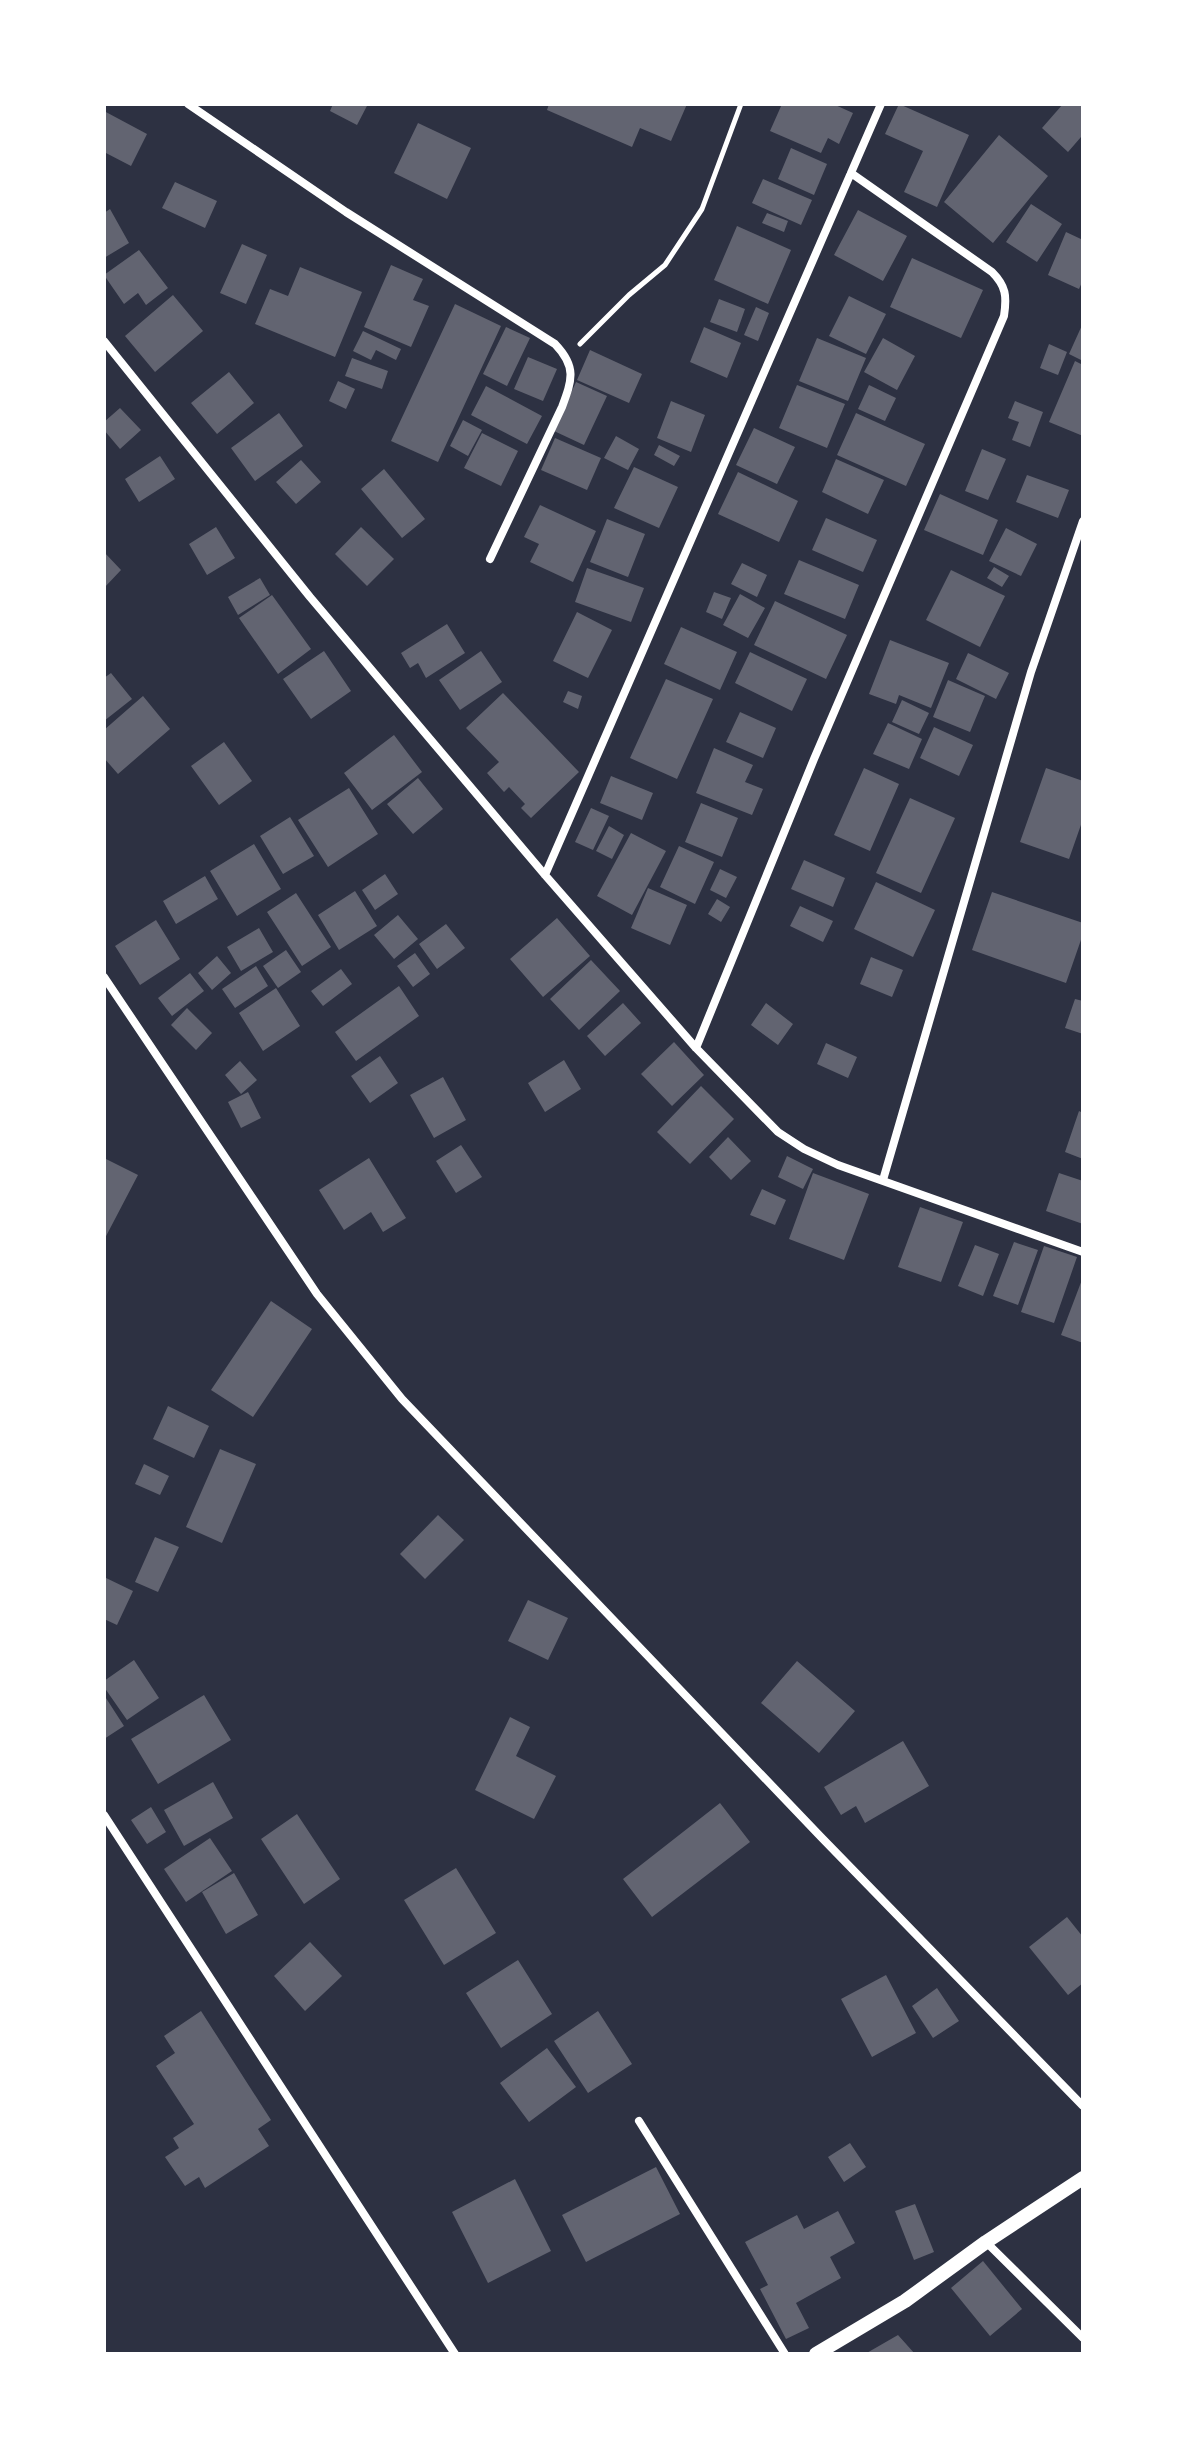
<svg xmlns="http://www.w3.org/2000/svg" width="1187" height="2458" viewBox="0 0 1187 2458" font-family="Barlow,sans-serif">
	<rect width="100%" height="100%" fill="#2d3142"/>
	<path fill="#626471" d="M333,104H368L357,125L330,111Z
		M549,104H687L671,141L640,128L632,147L547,110Z
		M782,104H833L853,113L839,144L828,138L821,153L770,131Z
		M899,104L969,135L937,207L904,192L923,151L885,134Z
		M1063,104H1083V139L1081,137L1068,152L1042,128Z
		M104,111L147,134L131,166L104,152Z
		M418,123L471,148L447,199L394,173Z
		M999,135L1048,176L993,243L944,202Z
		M791,148L827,164L814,195L778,179Z
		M763,179L812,200L801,225L752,203Z
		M175,182L217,201L205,228L162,208Z
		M1031,204L1062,224L1037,262L1006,242Z
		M110,209L129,243L104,258V213Z
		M858,210L907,236L883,281L834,255Z
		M767,213L788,221L784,232L762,223Z
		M737,226L791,250L768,304L714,280Z
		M1066,232L1083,240V280L1079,289L1048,275Z
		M242,244L267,255L246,304L220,293Z
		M139,250L168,288L146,305L138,293L124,304L104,275Z
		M912,258L983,290L961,338L890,307Z
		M391,265L423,279L413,300L429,306L411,347L364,327Z
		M300,267L362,292L335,357L255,324L270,289L288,296Z
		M173,295L203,331L155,372L125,336Z
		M849,296L886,314L866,354L829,336Z
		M719,299L745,309L737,332L710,322Z
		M455,304L501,326L438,462L391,441Z
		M756,307L769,313L758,341L744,335Z
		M1083,323V361L1069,354Z
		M506,327L530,338L507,386L483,374Z
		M704,327L741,343L727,378L690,362Z
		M363,331L401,349L396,360L376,350L371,360L353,351Z
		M817,338L866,358L848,401L799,381Z
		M883,338L915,356L897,390L864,372Z
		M1049,344L1067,352L1058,375L1040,368Z
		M590,350L642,374L629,403L577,380Z
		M528,357L557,369L543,401L514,389Z
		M352,358L388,371L382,389L345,376Z
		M1075,361L1083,365V436L1049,422Z
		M229,372L254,403L217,434L191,403Z
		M338,381L355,389L346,409L329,401Z
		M576,382L607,396L584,445L554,431Z
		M797,385L845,404L827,448L779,428Z
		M869,385L896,398L885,421L858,409Z
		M486,386L542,416L527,444L471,415Z
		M671,401L705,415L691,452L657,438Z
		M1015,401L1043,412L1030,447L1012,440L1019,422L1008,418Z
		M120,408L141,430L120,449L104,430V422Z
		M279,413L303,446L255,481L231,448Z
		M856,413L925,444L906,486L837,455Z
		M463,420L482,430L468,456L450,446Z
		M754,428L795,447L777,484L736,465Z
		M482,433L518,451L501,486L464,468Z
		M616,436L639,449L628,470L604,458Z
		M555,438L601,458L587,490L541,470Z
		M659,445L680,456L674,466L654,455Z
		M982,449L1006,459L988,500L965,491Z
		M160,456L175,479L139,502L125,479Z
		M836,459L884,480L868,514L822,492Z
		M301,460L321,482L296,504L276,482Z
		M634,467L678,487L659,528L614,508Z
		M384,469L425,519L402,538L361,489Z
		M738,472L798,501L779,542L718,514Z
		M1027,475L1069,490L1058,518L1016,502Z
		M940,494L998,520L983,555L924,530Z
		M540,505L596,531L573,582L530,562L539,544L524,537Z
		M826,518L877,540L863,572L812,550Z
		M607,519L645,534L628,577L590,562Z
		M216,527L235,558L207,575L189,544Z
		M361,527L394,559L367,586L335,554Z
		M1006,528L1037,544L1021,576L989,561Z
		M104,552L121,570L104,588Z
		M799,560L859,585L845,619L784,594Z
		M742,563L767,575L757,597L731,584Z
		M994,567L1009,576L1002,587L987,578Z
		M587,568L644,588L631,622L575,602Z
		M951,570L1005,596L980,647L926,620Z
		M260,578L270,595L238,615L228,597Z
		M714,592L731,598L722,619L706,612Z
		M740,594L765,608L748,638L723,625Z
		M272,595L311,649L278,674L239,618Z
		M775,601L847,635L826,679L754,645Z
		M577,612L612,630L588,678L553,661Z
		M447,624L465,653L426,678L418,663L410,668L401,653Z
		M681,627L737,652L720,690L664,664Z
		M890,640L949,663L931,708L899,695L896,704L869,694Z
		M324,651L351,691L311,719L283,679Z
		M481,651L502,682L460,710L439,680Z
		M750,652L807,679L792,711L735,683Z
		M968,653L1009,673L996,699L956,679Z
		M111,673L132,699L104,721V678Z
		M666,679L713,699L677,779L630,758Z
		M948,680L985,696L970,732L933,717Z
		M568,691L582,696L578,709L563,702Z
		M503,693L579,772L531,818L521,808L525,804L509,787L504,792L487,773L499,762L466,728Z
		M143,696L170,729L118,774L104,758V730Z
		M902,700L929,713L919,734L892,722Z
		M740,712L776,728L763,758L726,742Z
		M888,723L922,739L909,769L873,754Z
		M934,727L973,745L959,776L920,758Z
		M394,735L422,772L372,810L344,773Z
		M224,742L252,781L219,805L191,766Z
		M714,748L753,765L745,782L763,789L752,815L696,793Z
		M864,768L899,784L870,851L834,835Z
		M1046,768L1083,781V819L1069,859L1020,842Z
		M611,776L653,793L642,820L600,803Z
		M418,778L443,809L413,834L387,804Z
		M349,788L378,834L328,867L298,820Z
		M910,798L955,818L921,893L876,873Z
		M701,803L738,818L722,857L685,842Z
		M591,808L609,816L593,850L575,842Z
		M290,817L314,856L283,874L260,836Z
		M609,826L624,835L612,859L596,851Z
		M631,833L666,851L632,915L597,896Z
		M254,844L281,889L237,916L210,871Z
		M679,846L714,862L695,904L660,887Z
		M804,860L845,878L833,907L791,889Z
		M720,869L737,877L726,898L710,890Z
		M385,874L398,894L375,910L362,890Z
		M205,876L218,899L176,924L163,901Z
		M876,882L935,910L913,957L854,929Z
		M648,888L687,905L670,945L631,928Z
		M355,891L377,926L339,950L318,915Z
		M992,892L1083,923V934L1066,983L972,950Z
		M296,893L331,947L302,966L267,912Z
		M717,899L730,907L721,922L708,914Z
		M800,906L833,921L823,942L790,926Z
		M398,915L418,939L394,959L374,935Z
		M557,918L590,956L543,997L510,959Z
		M156,920L180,959L140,985L115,946Z
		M446,924L465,948L437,969L419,944Z
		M259,928L273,952L241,971L227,947Z
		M286,950L301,972L278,988L263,966Z
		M415,953L430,974L413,987L397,966Z
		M217,956L231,973L212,990L198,973Z
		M871,957L903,970L892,997L860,984Z
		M591,960L620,991L579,1030L550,999Z
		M256,966L268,986L235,1008L222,989Z
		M341,969L352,984L323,1006L311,991Z
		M190,973L204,991L172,1016L158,998Z
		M399,986L419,1016L356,1061L335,1032Z
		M276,988L300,1026L263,1051L239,1013Z
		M1075,999L1083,1001V1034L1065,1028Z
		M623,1003L641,1023L605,1056L587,1036Z
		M766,1003L793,1024L778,1045L751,1025Z
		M187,1008L212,1033L196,1050L171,1025Z
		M674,1042L704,1075L672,1106L641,1074Z
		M826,1043L857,1057L848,1078L817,1064Z
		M380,1056L398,1083L370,1103L351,1076Z
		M564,1060L581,1089L545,1112L528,1083Z
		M240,1061L257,1080L241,1094L225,1075Z
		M443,1077L466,1120L434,1138L410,1095Z
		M701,1086L734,1119L690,1164L657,1132Z
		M248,1092L261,1118L241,1128L228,1102Z
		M1079,1111L1083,1113V1159L1065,1152Z
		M728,1137L751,1161L731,1180L709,1157Z
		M461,1145L482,1177L456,1193L436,1161Z
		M787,1156L813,1169L803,1189L778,1177Z
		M104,1158L138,1175L104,1240Z
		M369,1158L406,1218L383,1232L371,1212L344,1230L319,1190Z
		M813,1173L869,1194L844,1260L789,1239Z
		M1059,1173L1083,1181V1224L1046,1211Z
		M762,1189L786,1200L775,1225L750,1215Z
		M920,1207L963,1222L941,1282L898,1267Z
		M1014,1242L1038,1250L1018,1305L993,1296Z
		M975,1245L999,1254L983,1296L958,1286Z
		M1044,1246L1077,1257L1054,1323L1021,1312Z
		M1083,1277V1343L1061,1335Z
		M271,1301L312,1329L253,1417L211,1390Z
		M168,1406L209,1426L194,1458L153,1439Z
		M220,1449L256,1464L222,1543L186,1527Z
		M144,1464L169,1476L160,1495L135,1484Z
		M438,1515L464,1540L425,1579L400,1554Z
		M155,1537L179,1547L158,1592L135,1582Z
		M104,1577L133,1591L117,1625L104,1619Z
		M528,1600L568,1618L548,1660L508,1641Z
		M134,1660L159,1698L127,1720L104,1687V1681Z
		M797,1661L855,1711L819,1753L761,1703Z
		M104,1695L124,1726L104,1739Z
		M204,1695L231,1740L158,1784L131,1739Z
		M510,1717L530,1727L516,1756L556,1776L534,1819L475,1790Z
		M903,1741L929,1786L865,1823L856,1806L841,1815L824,1787Z
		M213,1782L233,1818L184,1846L164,1810Z
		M720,1803L750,1842L652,1917L623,1879Z
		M151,1807L166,1832L147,1844L131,1820Z
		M297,1814L340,1879L304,1904L261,1839Z
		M210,1838L232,1871L186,1902L164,1869Z
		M456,1868L496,1933L444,1965L404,1900Z
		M234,1873L258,1915L226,1934L202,1892Z
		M1067,1917L1083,1937V1983L1068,1995L1029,1947Z
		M310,1942L342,1976L305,2011L274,1976Z
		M518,1960L552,2014L501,2048L466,1993Z
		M886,1975L916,2033L872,2057L841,1999Z
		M937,1988L959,2021L933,2038L912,2006Z
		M201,2011L271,2120L258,2129L269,2146L205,2188L199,2177L185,2186L165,2157L179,2148L173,2138L194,2124L156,2066L175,2053L164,2036Z
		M598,2011L632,2064L588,2093L554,2041Z
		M547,2048L576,2087L529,2122L500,2083Z
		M850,2143L866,2167L844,2182L828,2157Z
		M656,2167L680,2214L586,2262L562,2215Z
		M515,2179L551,2251L488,2283L452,2212Z
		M915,2204L934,2252L914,2260L895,2211Z
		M838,2211L855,2243L830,2257L841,2278L796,2303L809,2328L786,2339L760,2289L768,2285L745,2242L797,2215L804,2229Z
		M983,2261L1022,2309L990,2336L951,2288Z
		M898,2335L915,2354H865Z"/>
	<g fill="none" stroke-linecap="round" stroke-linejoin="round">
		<path stroke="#fff" stroke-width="5" d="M580,344L629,295L665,265L702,209L741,104"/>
		<path stroke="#fff" stroke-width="8" d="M188,104L346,212L555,344C577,367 572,380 562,407L490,559
			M104,341L310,597L545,875L696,1048L778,1132L804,1149L838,1165L1083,1252
			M545,875L881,104
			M104,977L317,1294L402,1399L821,1837L1083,2106
			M696,1048L814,759L1004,316C1007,296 1006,286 992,272L851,173
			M883,1180L1031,672L1083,521
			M104,1815L455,2354
			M639,2121L785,2354
			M986,2242L1083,2338"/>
		<path stroke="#fff" stroke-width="14" d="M816,2354L905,2301L986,2242L1083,2178"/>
	</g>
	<rect width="1187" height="2458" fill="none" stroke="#ffffff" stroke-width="212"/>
</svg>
